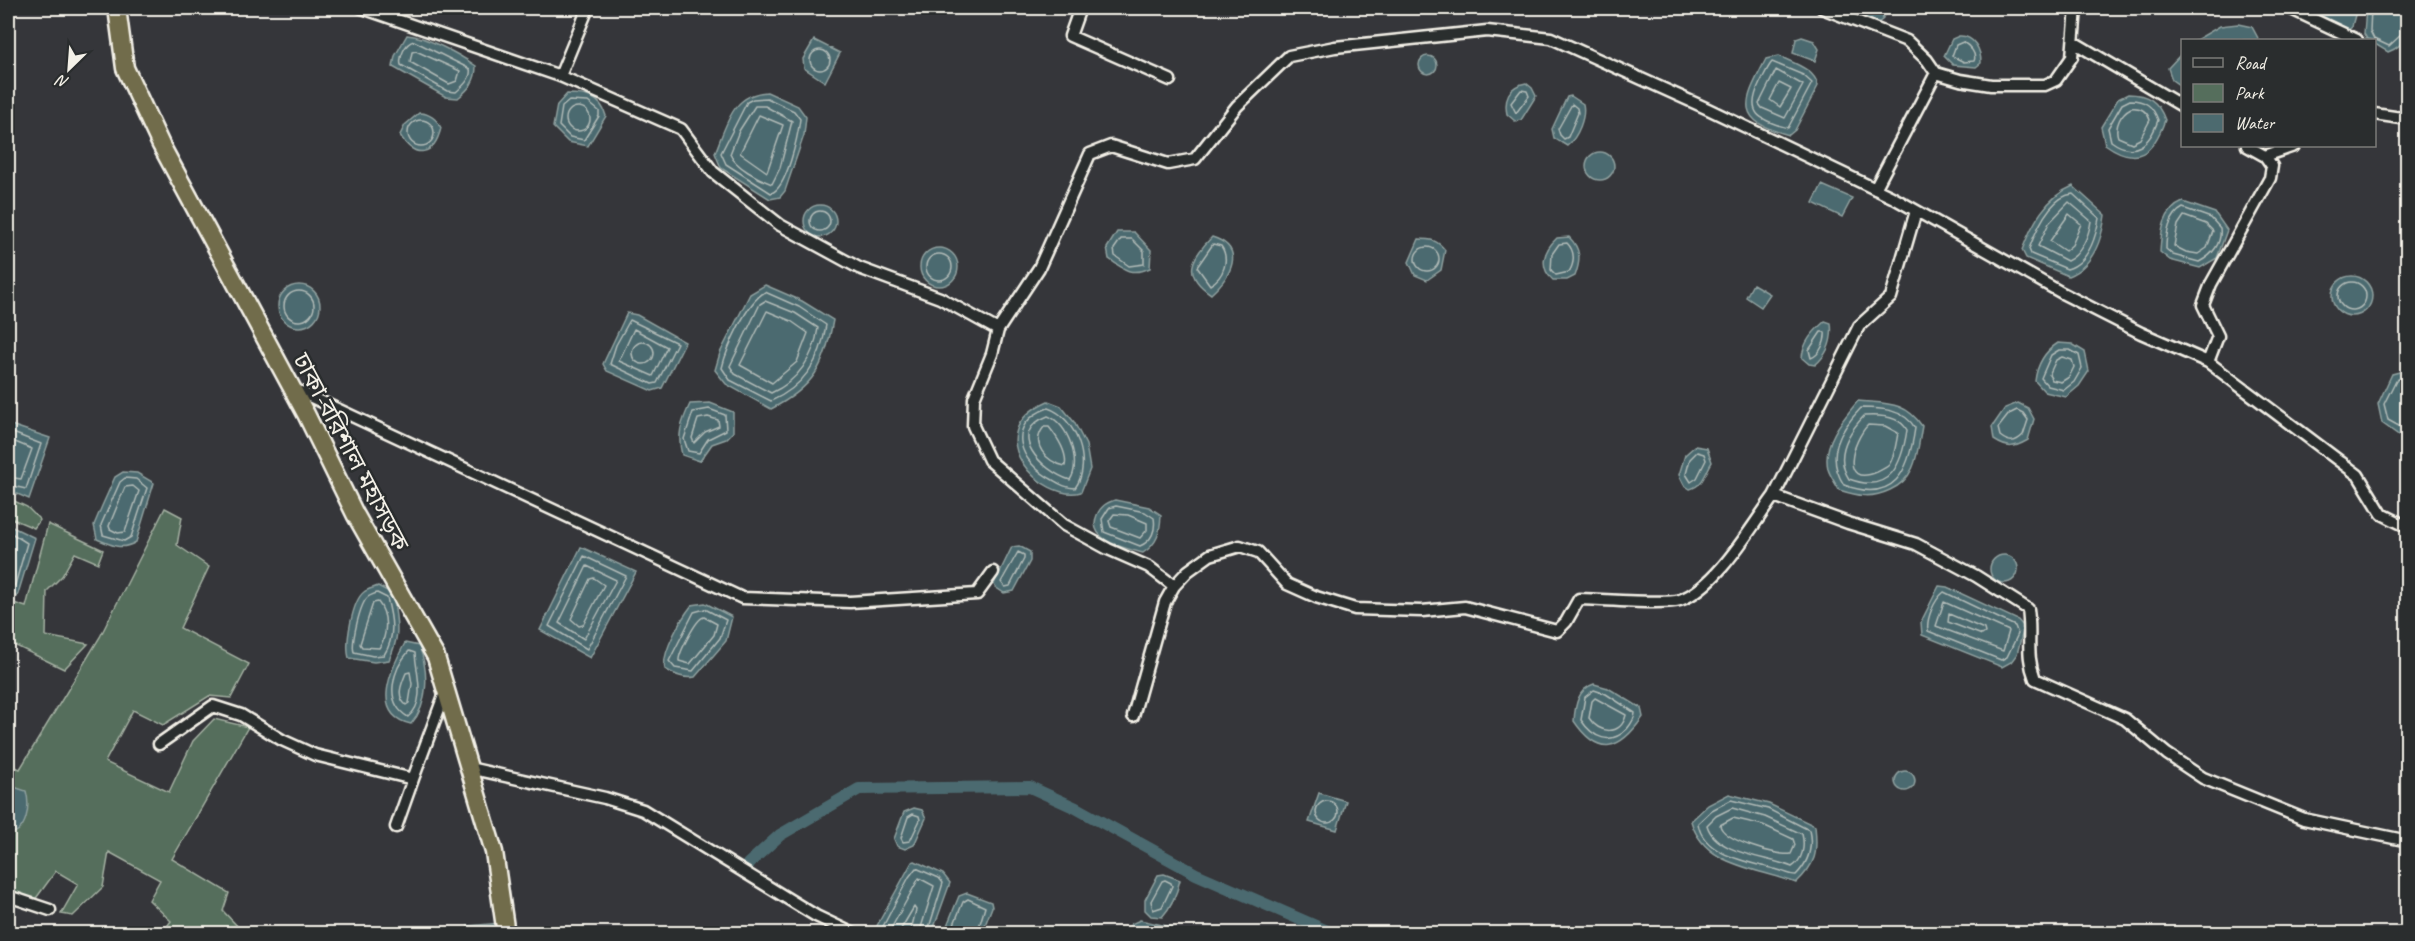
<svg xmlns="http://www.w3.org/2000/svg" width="2415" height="941" viewBox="0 0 2415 941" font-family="Caveat,'Noto Sans Bengali',sans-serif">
	<rect width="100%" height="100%" fill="#35363a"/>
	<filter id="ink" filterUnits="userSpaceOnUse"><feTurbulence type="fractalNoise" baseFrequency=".0167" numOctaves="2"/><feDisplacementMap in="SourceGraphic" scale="12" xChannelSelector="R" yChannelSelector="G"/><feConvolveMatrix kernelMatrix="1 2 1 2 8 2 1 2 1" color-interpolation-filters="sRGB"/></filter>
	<g filter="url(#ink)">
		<path fill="#556e5c" stroke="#a4b0a2" stroke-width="1.5" d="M8,498L27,507L40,520L34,528L8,517Z
			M165,508L182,517L177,545L209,567L180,628L249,664L231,698L209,696L163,725L133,710L105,762L169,792L193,741L214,719L248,727L172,859L229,893L223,911L240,929L238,933H162L171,921L149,900L160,880L109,852L103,887L73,916L61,914L78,884L56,871L34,901L8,889V764L20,769L100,637Z
			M48,524L103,550L98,563L75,553L62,576L47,591L46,636L88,644L64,669L8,642V601L26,607Z"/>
		<path fill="#4c6a6f" stroke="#8fa09f" stroke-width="1.5" d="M1858,8H1887L1882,20L1876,24L1857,15Z
			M2318,8H2357L2352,26L2347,30L2323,21Z
			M2366,8H2407C2408,27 2409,45 2388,52L2375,44L2374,40L2367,39L2364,34Z
			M2238,24L2252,27L2259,40H2196L2220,26Z
			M407,35C426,36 460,55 476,66C476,81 469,89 458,98L446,97L393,67L395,56Z
			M1959,36C1974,35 1981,50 1981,63L1976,67L1953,65L1944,56L1952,39Z
			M1802,37L1814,41L1819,49L1815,61L1793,53L1796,39Z
			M814,40L840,53L825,82L804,68L803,59Z
			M2182,53V87L2172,80L2168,68Z
			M1779,56C1793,63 1815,69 1818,86L1795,130L1789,135C1731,120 1745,100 1766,59Z
			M1419 65a9 9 0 1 1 18 0a9 9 0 1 1-18 0Z
			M1526,83L1532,88L1536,96L1521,120L1515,121L1507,114C1504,99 1508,86 1526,83Z
			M767,92L798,106L806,117L804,135L785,191L780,197L770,199L721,168L715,153C727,124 732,94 767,92Z
			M567,94C585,94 601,96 606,116L588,146L568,142L553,127L557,105Z
			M2128,94C2148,94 2158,101 2165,120C2153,154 2137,167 2105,144L2101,127L2118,99Z
			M1571,96L1583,104C1586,117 1578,137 1567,146L1554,138L1552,129L1567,97Z
			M419,113C429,113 437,119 441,128C434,156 415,160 400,135L405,125Z
			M1586 166a14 14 0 1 1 28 0a14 14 0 1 1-28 0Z
			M1822,185L1852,198L1842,217L1813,203Z
			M2073,186L2105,215C2102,240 2093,266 2068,276L2026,258L2022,250C2032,224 2046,197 2073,186Z
			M2183,202L2215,213L2227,230L2217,258L2200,268L2170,260L2160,252C2161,232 2163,210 2183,202Z
			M804 221a16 16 0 1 1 32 0a16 16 0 1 1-32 0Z
			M1117,232H1134L1151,250L1150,268C1132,276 1124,270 1109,259L1107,248Z
			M1212,237C1247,248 1231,276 1211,294C1182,275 1191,258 1212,237Z
			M1569,237C1581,249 1581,260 1575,276L1567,280H1553C1538,267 1544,250 1557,238Z
			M1419,239C1431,239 1437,240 1445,250L1441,270L1427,280L1415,275L1409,262Z
			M920 267a19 19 0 1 1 38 0a19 19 0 1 1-38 0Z
			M2332 296a20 20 0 1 1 40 0a20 20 0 1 1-40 0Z
			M1753,284L1770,294L1761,307L1746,297Z
			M278 306a21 21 0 1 1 42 0a21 21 0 1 1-42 0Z
			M765,285L802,301L833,320C825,366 814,387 771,409L726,384L715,370L720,353L750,294Z
			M627,313L637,315L685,342L662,388L652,391L607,371L603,364Z
			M1825,321L1831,323C1833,339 1828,354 1815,365L1809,364L1802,358C1803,342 1813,332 1825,321Z
			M2058,343L2072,344L2085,352L2089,371L2079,386L2066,397L2045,392L2035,381C2037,364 2044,352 2058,343Z
			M2407,370H2408L2407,437L2400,436L2382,423L2378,404L2392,374Z
			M1048,401L1061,406L1074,422L1086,445L1090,469L1081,492C1043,503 974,434 1048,401Z
			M1858,401C1887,404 1905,401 1922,426C1917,453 1917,478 1890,490C1871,499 1858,496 1839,490C1836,484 1830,476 1828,469C1822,443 1843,419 1858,401Z
			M710,403L733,412V432L726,439L712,444L700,461L682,455C677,435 681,423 690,404Z
			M2018,403L2028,408L2034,419L2028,440C2014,448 2008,449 1994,440L1992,427L2005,408Z
			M8,424L50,438L29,499L8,490Z
			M1695,446L1707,448L1712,462C1705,473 1704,485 1690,489L1684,485L1679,475L1685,455Z
			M123,472L137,473L154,483L136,542C121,551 112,545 97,539L94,525L102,506L115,477Z
			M1115,500L1149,507L1161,515C1160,533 1158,543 1143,553C1125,548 1086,541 1097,515C1101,506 1106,503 1115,500Z
			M8,525L35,538L17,597L8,592Z
			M1019,546L1030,552V561L1014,591L1004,593L995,587L994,584L1012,547Z
			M581,547L636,572L590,658L540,630Z
			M1990 569a14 14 0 1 1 28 0a14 14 0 1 1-28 0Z
			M378,586L393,594C396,623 402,631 389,660L374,662L349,658C345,644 352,601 364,592C367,589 374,588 378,586Z
			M1939,586L1947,587L2018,620L2024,627L2017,654L2011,662L2002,667L1922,635L1921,622Z
			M705,603L732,617L726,641L695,677C684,679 675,675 665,669C661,653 681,619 692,605Z
			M405,643L419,646C429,671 429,704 411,724C369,715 392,667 405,643Z
			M1594,684L1608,688L1641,708L1643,717C1620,750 1599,758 1574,721C1575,705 1578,689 1594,684Z
			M1895 781a10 10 0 1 1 20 0a10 10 0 1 1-20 0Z
			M8,785L26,791C30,805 28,833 8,834Z
			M1319,793L1346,801L1337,830L1309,822Z
			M1729,794L1769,804L1815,826C1818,853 1816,864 1796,883C1758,868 1704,867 1691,821L1708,805Z
			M914,808L922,810L926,818L914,845L905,849L897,846L894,839L904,812Z
			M915,861L943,874L950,883L932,933H873L912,862Z
			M1164,874L1180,880C1177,893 1171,907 1162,917L1151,916L1145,910V900L1158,875Z
			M967,893L991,902L992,907L982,933H944L959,896Z
			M1140,920L1171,927L1176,933H1126L1131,924Z
			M501,923L502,933H468V926Z"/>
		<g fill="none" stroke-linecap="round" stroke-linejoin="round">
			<path stroke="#b1bbb8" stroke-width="1.5" d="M2371,8L2370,31L2374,39L2389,46L2402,34L2408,33
				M414,41L470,69C472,78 463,86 456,92L447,91L401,65C399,57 405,43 414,41Z
				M1963,42C1970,46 1977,54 1974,61L1964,62L1952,56L1956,45Z
				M810 60a10 10 0 1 1 20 0a10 10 0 1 1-20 0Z
				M416,51L460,71L457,81L449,84L410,62L412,52Z
				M1772,62L1803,75L1812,83L1788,128C1758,120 1745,113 1760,83C1764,76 1767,68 1772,62Z
				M1776,70L1803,85L1785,118L1762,108L1759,104Z
				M1779,83L1791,89L1780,107L1770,100Z
				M1521,90L1527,91L1529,96L1516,113L1511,103Z
				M767,98L794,111L800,119C798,135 787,189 771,193L726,164L721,153L747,102L753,99Z
				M2130,100C2145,100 2153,106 2158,120C2150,145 2134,158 2111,141L2108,128L2122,104Z
				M569,101L588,102L599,111V116L584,140L570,137L559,126L562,107Z
				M1572,104L1577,108L1578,113L1568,137L1564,139L1560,135L1558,129Z
				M755,106H765L792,121L780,168L772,184C759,179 735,167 730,154L739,131Z
				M566 119a12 12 0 1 1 24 0a12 12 0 1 1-24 0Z
				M2131,108C2140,107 2147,111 2150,120L2140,139L2132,143L2118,137C2114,126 2121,113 2131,108Z
				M759,115L783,125L767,172L740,153Z
				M408 133a13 13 0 1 1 26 0a13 13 0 1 1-26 0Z
				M2073,194L2099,218C2096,237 2088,263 2067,269L2031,254L2029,249C2036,230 2051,196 2073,194Z
				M2069,202L2091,221C2089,235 2081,255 2067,261L2038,246L2049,223Z
				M2183,208L2211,218L2220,228C2222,243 2213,255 2199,262L2173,255L2166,249C2166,235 2169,215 2183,208Z
				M810 221a10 10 0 1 1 20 0a10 10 0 1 1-20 0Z
				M2069,214L2081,224L2072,245L2065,251L2050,241Z
				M2184,216L2206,224L2213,231L2207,248L2198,254L2186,252L2174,246L2178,225Z
				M1121,239H1132L1144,251V264L1129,266L1115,256L1114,249Z
				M1567,243C1575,251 1575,262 1569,272L1556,275L1551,270L1552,254L1559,244Z
				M1213,244L1221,246C1230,259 1224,277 1210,285L1197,267Z
				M1415 259a12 12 0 1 1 24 0a12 12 0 1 1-24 0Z
				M926 267a13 13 0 1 1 26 0a13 13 0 1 1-26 0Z
				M2338 296a14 14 0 1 1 28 0a14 14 0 1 1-28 0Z
				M284 306a15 15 0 1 1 30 0a15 15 0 1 1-30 0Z
				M765,292L799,307L826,325C821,360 805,386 771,401L730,380L722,368C727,347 747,302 765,292Z
				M765,301L795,313L818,328C814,357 798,381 771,393L735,374L730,366L760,304Z
				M767,311L791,321L808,333L797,362L772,383L740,365Z
				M630,320L677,343L657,383L652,384L610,364L616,345Z
				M634,329L667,347L653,376L619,361Z
				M1821,332H1825C1826,341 1820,355 1811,358L1809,350Z
				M632 353a11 11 0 1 1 22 0a11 11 0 1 1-22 0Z
				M2059,350H2070L2079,355L2082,368L2074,382L2064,390L2048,386L2041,378L2051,355Z
				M2062,357L2072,360L2074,367L2069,377L2061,382L2052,380L2049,375L2056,360Z
				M2408,376L2396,380L2384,404L2388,420L2408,431
				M1048,408C1076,417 1093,464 1075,488C1066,488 1060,484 1053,480C1019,463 1004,424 1048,408Z
				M1861,408C1881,408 1904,409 1915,428C1909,471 1895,504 1844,485C1825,456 1839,431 1861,408Z
				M709,409L725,415L726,430L708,439L699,453L688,451L684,439L693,412Z
				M2017,410L2023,413L2028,420L2023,435C2015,443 2009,443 2000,436L1998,428L2009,414Z
				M1048,416C1068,423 1082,463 1070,480C1042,471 1004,433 1048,416Z
				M1864,416C1878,415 1900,416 1907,430C1902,463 1891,495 1849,479C1834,456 1847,434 1864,416Z
				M708,417L718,420L719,426L705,432L694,443L692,438L698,419Z
				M1868,425L1885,426L1898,433C1896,443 1895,456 1889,465C1886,468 1881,470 1877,472C1838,488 1853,440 1868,425Z
				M1044,427H1049C1057,437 1068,453 1065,466C1046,462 1030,444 1044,427Z
				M8,431L41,444L26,489L8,485
				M8,439L32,449L21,479L8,477
				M1697,452L1704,454L1706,460L1697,478L1691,482L1686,474L1690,459Z
				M125,478L136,479L147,488L131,537L124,541L103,535L101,525L120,482Z
				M133,486L139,491L125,532L118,533L110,529L109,526L125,487Z
				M1116,506L1145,512L1154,518C1156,530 1152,541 1140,546L1104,532L1102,519L1109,508Z
				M1114,514L1128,515L1147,523V530L1140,538L1111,527L1109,521Z
				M8,531L27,543L15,585L8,587
				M1018,552L1024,555V559L1010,586L1005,587L1001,582Z
				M584,556L626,576L587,649L549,626Z
				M587,566L616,580L584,639L559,623Z
				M594,578L604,585L583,625L579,626L571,619L590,579Z
				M1944,592L2015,626L2018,634L2007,657L2001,660L1928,631C1926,619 1934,600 1944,592Z
				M377,593L387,598C392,618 396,636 384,655L373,656L354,652C351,643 360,603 368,597C369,596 376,593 377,593Z
				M378,602C388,614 388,635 379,648L362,647L360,644L373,603Z
				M1944,602L2009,631L2003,651L1936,626Z
				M705,609L726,620L720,638L693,671L675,668L669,661L694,612Z
				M1949,614L1984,629L1985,633L1982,635L1948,622Z
				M704,617L717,624L714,635L690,664L679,661C678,655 696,618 704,617Z
				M409,651L415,653C416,673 427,702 408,717C383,702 393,669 409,651Z
				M410,672L412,684L409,703L406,705C396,696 401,685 406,673Z
				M1594,690L1606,694L1635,713C1635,719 1631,724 1627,729C1610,746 1593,738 1581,720L1585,697Z
				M1595,698L1626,715C1621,736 1599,734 1589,718L1592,701Z
				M1731,800L1768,809L1809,830C1813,847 1809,862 1796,875C1789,875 1781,870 1774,869C1749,862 1702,855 1698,823L1712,810Z
				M1316 812a11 11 0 1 1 22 0a11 11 0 1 1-22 0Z
				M1732,808L1765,817L1802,834C1805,846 1803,860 1792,867C1768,857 1715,854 1707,825L1716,816Z
				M913,814L919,816L920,820L910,841L903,842L901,838L908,817Z
				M1733,818L1763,825L1793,839L1795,845L1791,854C1779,857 1722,840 1720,825Z
				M1165,880L1171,883L1172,886L1162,907L1153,910L1151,901L1162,881Z
				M879,934L909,877L916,868L939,878L943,883L927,934
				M888,934L919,878L934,886L919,934
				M898,934L914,907L916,910L910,934
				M950,934L963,902L968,899L985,907L977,934"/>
			<path stroke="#4c6a6f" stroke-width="12" d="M748,864L780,835L859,789L1030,787L1076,808L1196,874L1334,934"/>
			<defs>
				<path id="minor" d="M362,8L560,76L681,129L713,172L780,225L859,268L940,298L998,330
					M1080,8L1070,36L1170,80
					M1822,8L1907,41L1927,60L1936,73L1960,80L1991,85H2045L2056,80L2072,57L2076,8
					M2289,8L2357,40
					M2075,43L2182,106
					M560,76L588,8
					M2374,114L2408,119
					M2247,146L2265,156L2294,146
					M1875,189L1936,73
					M2208,362L2218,336L2203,305L2211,284L2270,178L2272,166L2265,156
					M292,388L742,598L850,602L977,594L993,572
					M1774,496L1859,326L1891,297L1916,211
					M1174,586L1149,567L1108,549L1064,525L989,460L973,426L974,398L992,354L998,330L1039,268L1090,154L1111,146L1168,164L1195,159L1237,106L1289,56L1335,47L1487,31L1551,38L1708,109L1892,197L2062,293L2141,333L2208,362L2358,475L2382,514L2408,527
					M1133,716L1165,602L1174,586L1188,571L1210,555L1240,546L1258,552L1287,584L1316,597L1355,609L1422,611L1465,607L1557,631L1566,622L1579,599C1599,599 1665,605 1680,600C1717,587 1751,527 1774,496L1848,523L1916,544L1976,576L2028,609C2032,636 2025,654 2035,679L2125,719L2167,754L2203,778L2304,819L2408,841
					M159,744L213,706L241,715L282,740L315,755L413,779L446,690
					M469,768L605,798L643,810L816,916L854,934
					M396,827L413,779
					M8,896L50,910"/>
				<path id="trunk" d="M117,8L125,68L161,145L306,414L355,514L436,657L494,852L506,934"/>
			</defs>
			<use href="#minor" stroke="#f4f1e8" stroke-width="15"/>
			<use href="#trunk" stroke="#f4f1e8" stroke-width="21"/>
			<use href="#minor" stroke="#2a2d2e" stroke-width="10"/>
			<use href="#trunk" stroke="#716c4b" stroke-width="16"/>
		</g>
	</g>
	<g text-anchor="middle" stroke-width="5" stroke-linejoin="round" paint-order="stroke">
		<g font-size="24" fill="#f4f1e8" stroke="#2a2d2e">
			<text transform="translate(351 452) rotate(62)" y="8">ঢাকা-বরিশাল মহাসড়ক</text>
		</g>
	</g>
	<rect width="2415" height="941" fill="none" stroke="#2a2d2e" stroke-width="30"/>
	<rect x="15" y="15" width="2385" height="911" fill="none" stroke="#f4f1e8" stroke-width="2" filter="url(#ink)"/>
	<rect x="2181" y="39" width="195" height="108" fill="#2a2d2e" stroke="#7b7b78" stroke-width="1.5"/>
	<rect x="2193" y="58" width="30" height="9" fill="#2a2d2e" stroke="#7b7b78" stroke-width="1.5"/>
	<text x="2235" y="69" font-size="18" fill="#f4f1e8">Road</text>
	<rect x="2193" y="84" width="30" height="18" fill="#556e5c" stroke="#7b7b78" stroke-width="1.5"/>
	<text x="2235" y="99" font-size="18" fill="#f4f1e8">Park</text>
	<rect x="2193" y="114" width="30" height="18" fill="#4c6a6f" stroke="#7b7b78" stroke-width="1.5"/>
	<text x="2235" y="129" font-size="18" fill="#f4f1e8">Water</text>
	<g transform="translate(69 69) rotate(205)" stroke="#2a2d2e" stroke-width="4.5" paint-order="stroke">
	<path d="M0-4.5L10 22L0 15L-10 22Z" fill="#f4f1e8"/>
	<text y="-9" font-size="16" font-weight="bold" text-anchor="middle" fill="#f4f1e8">N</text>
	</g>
</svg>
